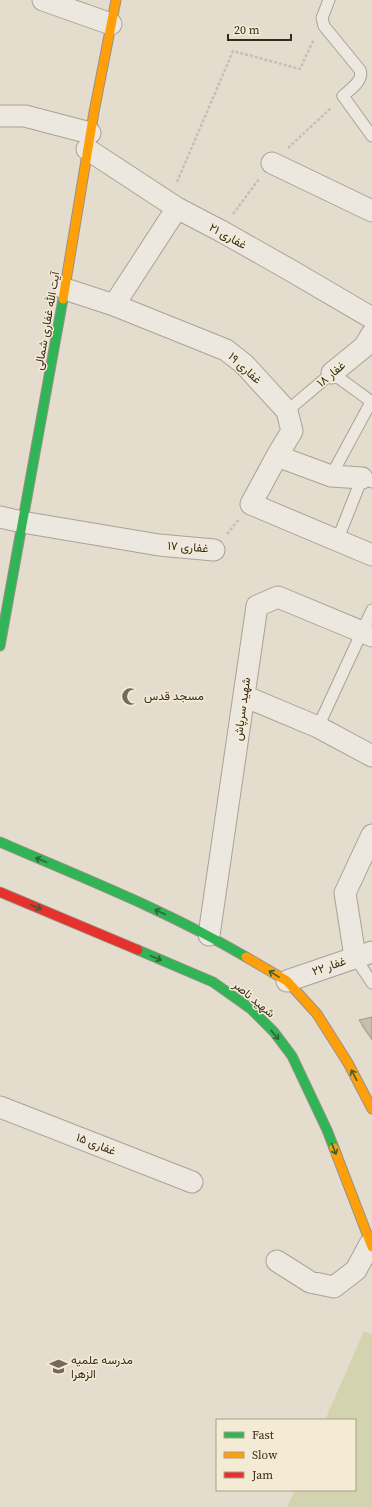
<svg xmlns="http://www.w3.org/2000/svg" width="372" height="1507" viewBox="0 0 372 1507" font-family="'Source Serif 4',Vazirmatn,serif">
	<defs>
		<filter id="shadow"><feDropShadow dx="2.5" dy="4.5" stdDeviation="0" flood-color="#0004"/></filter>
	</defs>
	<rect width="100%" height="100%" fill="#e4ddcd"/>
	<path fill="#d3d3b0" d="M364,1331L372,1334V1507H287L295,1490H355V1420H325Z"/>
	<path fill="#c8bcae" stroke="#a4998d" filter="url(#shadow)" d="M372,1017V1039L359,1020Z"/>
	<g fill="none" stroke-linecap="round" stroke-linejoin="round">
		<defs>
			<path id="lane" d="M329,0L322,18L324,26L360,70C364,81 350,89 343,96L372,136
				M287,411L332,373L372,402
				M331,476L371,402
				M337,541L362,478L372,482
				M318,727L372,610
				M355,957L372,983"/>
			<path id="street" d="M43,0L111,24
				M0,116H25L90,133
				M87,149L177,208L221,231L290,270L372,318
				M272,163L372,211
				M65,289L114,305L226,350L244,364L287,411L292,431L277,456L331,476L362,478
				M114,305L177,208
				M332,373L364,347L372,334
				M277,456L251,504L372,555
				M0,517L22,522L159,545L214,550
				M244,696L318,727L372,756
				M209,935L257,606L278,597L372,636
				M355,957L345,893L372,835
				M287,981L372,952
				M0,1107L192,1182
				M277,1261L310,1282L334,1287L356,1270L370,1244"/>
			<path id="fast" d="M0,646L63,299
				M0,842C83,878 168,911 246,957
				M138,950L213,982L251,1009L274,1032L292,1056L327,1130L334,1148"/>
			<path id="slow" d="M63,299L94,112L116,0
				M246,957L287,981L317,1014L348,1063L372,1109
				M334,1148L372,1247"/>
			<path id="jam" d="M0,892L138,950"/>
		</defs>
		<use href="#lane" stroke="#a9a296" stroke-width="13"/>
		<use href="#street" stroke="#a9a296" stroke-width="23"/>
		<use href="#fast" stroke="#999286" stroke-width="11"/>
		<use href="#slow" stroke="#999286" stroke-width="11"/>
		<use href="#jam" stroke="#999286" stroke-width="11"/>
		<path stroke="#c5bfb6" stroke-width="2.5" stroke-dasharray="3 2" stroke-linecap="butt" d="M288,148L331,108
			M177,182L233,51L300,69L314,39
			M233,214L259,179
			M227,534L239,519"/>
		<use href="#lane" stroke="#ece8df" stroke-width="11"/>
		<use href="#street" stroke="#ece8df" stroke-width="21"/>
		<use href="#fast" stroke="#30b455" stroke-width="9"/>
		<use href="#slow" stroke="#ff9f0a" stroke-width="9"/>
		<use href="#jam" stroke="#e5322d" stroke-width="9"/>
	</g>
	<defs><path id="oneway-shaft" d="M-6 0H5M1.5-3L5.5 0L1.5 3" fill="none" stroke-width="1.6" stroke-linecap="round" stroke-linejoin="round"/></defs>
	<g stroke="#346235">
		<use href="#oneway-shaft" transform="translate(41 860) rotate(-157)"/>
		<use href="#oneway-shaft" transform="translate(36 907) rotate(23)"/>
		<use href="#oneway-shaft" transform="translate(160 912) rotate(-155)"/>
		<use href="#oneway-shaft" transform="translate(156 958) rotate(23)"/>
		<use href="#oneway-shaft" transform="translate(274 974) rotate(-149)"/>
		<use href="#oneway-shaft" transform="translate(275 1035) rotate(50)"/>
		<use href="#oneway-shaft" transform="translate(354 1075) rotate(-118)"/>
		<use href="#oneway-shaft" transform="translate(334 1149) rotate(69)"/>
	</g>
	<defs>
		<symbol id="mosque-bare" viewBox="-9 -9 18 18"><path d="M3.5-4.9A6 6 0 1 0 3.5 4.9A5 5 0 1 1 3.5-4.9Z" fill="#74695c" stroke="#f4ebd4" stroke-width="2.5" paint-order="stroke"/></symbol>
		<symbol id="university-bare" viewBox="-9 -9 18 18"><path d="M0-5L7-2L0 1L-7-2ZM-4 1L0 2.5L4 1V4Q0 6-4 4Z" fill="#74695c" stroke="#f4ebd4" stroke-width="2.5" paint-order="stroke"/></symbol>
	</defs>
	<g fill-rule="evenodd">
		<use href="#mosque-bare" x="118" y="684" width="25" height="25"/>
		<use href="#university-bare" x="46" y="1354" width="25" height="25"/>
	</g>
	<g text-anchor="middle" stroke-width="3" stroke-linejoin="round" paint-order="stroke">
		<g font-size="12" fill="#372b1f" stroke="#f4ebd4">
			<text transform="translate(228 236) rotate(29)" y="4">غفاری ۲۱</text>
			<text transform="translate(47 321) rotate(-80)" y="4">آیت الله غفاری شمالی</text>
			<text transform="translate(245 368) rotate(42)" y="4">غفاری ۱۹</text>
			<text transform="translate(331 374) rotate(-40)" y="4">غفار ۱۸</text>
			<text transform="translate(188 547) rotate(4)" y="4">غفاری ۱۷</text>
			<text transform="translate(242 709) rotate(-82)" y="4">شهید سرپاش</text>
			<text transform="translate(329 966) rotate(-19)" y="4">غفار ۲۲</text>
			<text transform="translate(254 999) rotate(40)" y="4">شهید ناصر</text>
			<text transform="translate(96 1144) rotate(21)" y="4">غفاری ۱۵</text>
		</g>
		<g font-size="12" fill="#372b1f" stroke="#f4ebd4" text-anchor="start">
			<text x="144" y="700">مسجد قدس</text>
			<text x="71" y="1364">مدرسه علمیه<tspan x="71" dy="14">الزهرا</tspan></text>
		</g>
	</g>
	<rect x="216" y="1419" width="140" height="72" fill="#f4ebd4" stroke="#a89e8c"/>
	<rect x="224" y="1432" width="20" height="6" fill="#30b455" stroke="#a89e8c"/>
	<text x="252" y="1439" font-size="12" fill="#372b1f">Fast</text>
	<rect x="224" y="1452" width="20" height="6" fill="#ff9f0a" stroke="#a89e8c"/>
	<text x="252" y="1459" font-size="12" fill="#372b1f">Slow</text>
	<rect x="224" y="1472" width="20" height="6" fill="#e5322d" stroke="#a89e8c"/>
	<text x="252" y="1479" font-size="12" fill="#372b1f">Jam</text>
	<path d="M228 34v6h63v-6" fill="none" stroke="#372b1f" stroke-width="2"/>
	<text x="234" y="34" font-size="12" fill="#372b1f" stroke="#f4ebd4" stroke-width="3" paint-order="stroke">20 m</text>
</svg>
